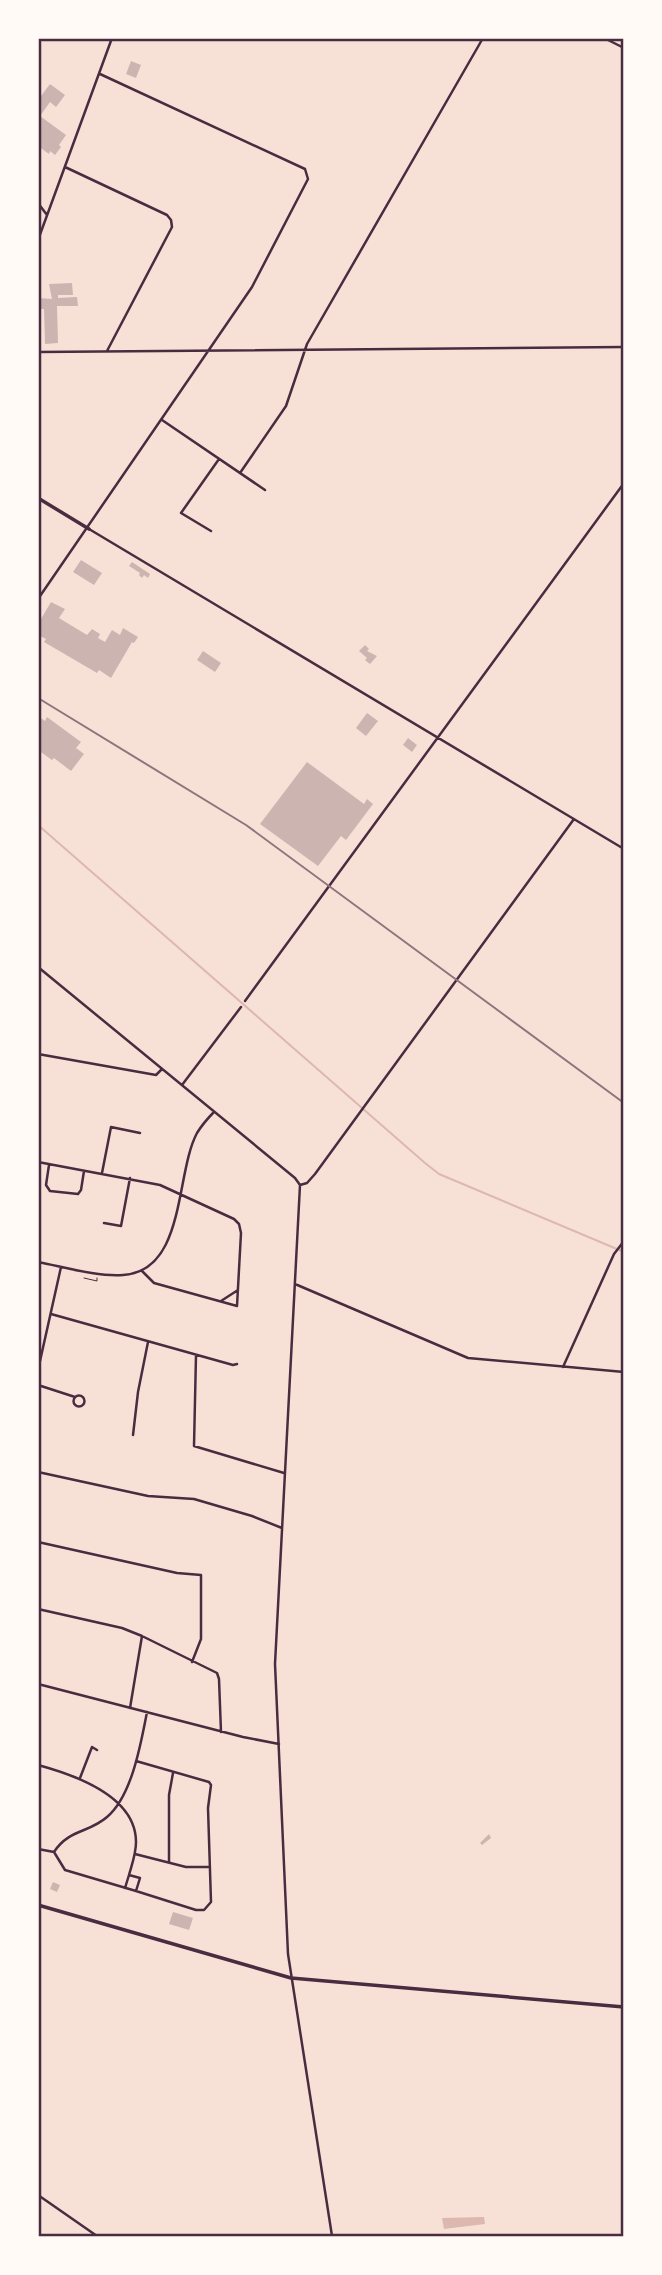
<svg xmlns="http://www.w3.org/2000/svg" width="662" height="2275" viewBox="0 0 662 2275" font-family="Poppins,sans-serif">
	<rect width="100%" height="100%" fill="#f7e1d7"/>
	<path fill="#dcb8b0" d="M484,2217L485,2224L444,2229L442,2218Z"/>
	<g fill="none" stroke-linecap="round" stroke-linejoin="round">
		<path stroke="#dcb8b0" stroke-width="2" d="M38,825L425,1163L439,1174L624,1252"/>
	</g>
	<path fill="#ccb4b1" d="M131,61L141,65L136,78L126,74Z
		M50,84L65,95L56,107L50,102L40,116L66,135L59,145L61,147L55,155L50,151L49,154L38,146V100Z
		M72,283L73,295H58V298L77,297L78,306H57L58,343L45,344L44,309H38V298L52,299L49,284Z
		M81,560L102,573L94,585L73,572Z
		M132,562L150,574L148,578L144,575L142,578L139,575L140,573L129,566Z
		M51,602L65,609L59,618L87,635L92,629L100,634L98,638L105,642L112,630L120,635L123,628L138,637L134,643L132,642L111,678L99,670L97,673L44,642L46,639L38,635V624Z
		M365,645L369,649L367,651L377,656L370,664L365,660L367,658L359,651Z
		M203,651L221,663L215,672L197,660Z
		M367,713L378,721L366,736L356,728Z
		M38,716L45,721L47,717L81,742L76,748L84,754L71,771L54,758L52,760L38,750Z
		M408,738L417,745L412,752L403,745Z
		M307,762L364,804L367,799L373,804L346,840L341,836L318,866L260,824Z
		M489,1834L491,1838L482,1845L480,1843Z
		M53,1882L60,1885L57,1892L50,1889Z
		M173,1912L193,1918L189,1930L169,1924Z"/>
	<g fill="none" stroke-linecap="round" stroke-linejoin="round">
		<path stroke="#4a2c40" stroke-width="1" d="M84,1278L97,1281V1278"/>
		<path stroke="#4a2c40" stroke-width="2.5" d="M604,38L624,48
			M65,167L167,215L171,220L172,227L107,351
			M38,203L47,215
			M38,240L112,38
			M38,352L624,347
			M162,420L265,490
			M240,473L286,406L307,344L483,38
			M89,529L624,849
			M211,531L181,513L219,459
			M38,599L252,287L308,179L305,169L100,74
			M38,967L295,1178L300,1185
			M245,1001L624,483
			M38,1054L156,1075L162,1069
			M182,1085L241,1007
			M38,1162L160,1185L234,1219L239,1224L241,1233L237,1306L154,1283L142,1271
			M49,1165L46,1185L50,1191L78,1194L81,1190L84,1171
			M102,1173L111,1127L140,1133
			M300,1185L275,1664L288,1954L332,2236
			M300,1185L307,1183L315,1174L574,819
			M104,1223L121,1226L130,1178
			M38,1262C64,1267 98,1277 123,1275C186,1271 175,1174 197,1133C202,1125 208,1118 214,1112
			M295,1284L468,1358L624,1372
			M221,1301L238,1290
			M51,1314L233,1365L237,1364
			M196,1355L194,1446L284,1473
			M563,1367L614,1254L624,1241
			M38,1370L61,1267
			M38,1385L75,1397
			M73.5 1401a5.5 5.5 0 1 1 11 0a5.5 5.5 0 1 1-11 0Z
			M133,1435L138,1392L148,1342
			M38,1472L148,1496L194,1499L252,1516L282,1528
			M38,1542L177,1573L201,1575V1639L192,1662
			M38,1609L122,1628L142,1636L217,1673L219,1679L221,1732
			M38,1684L243,1737L279,1744
			M130,1708L142,1636
			M136,1761L209,1782L211,1785L208,1808L211,1902L204,1910H196L136,1891
			M38,1765C75,1775 136,1796 136,1842C136,1854 132,1864 129,1875
			M80,1778L92,1747L97,1750
			M38,1849L54,1852
			M135,1854L186,1867H210
			M169,1862V1795L173,1773
			M125,1888L129,1875L140,1878L136,1891L65,1870L54,1852C69,1829 89,1833 107,1817C132,1796 141,1743 147,1712
			M38,2195L97,2236"/>
		<path stroke="#4a2c40" stroke-width="3.5" d="M38,498L89,529"/>
		<path stroke="#4a2c40" stroke-width="3.5" d="M38,1905L291,1978L624,2007"/>
		<path stroke="#8f747c" stroke-width="2" d="M38,698L246,825L624,1103"/>
	</g>
	<rect width="662" height="2275" fill="none" stroke="#fffaf5" stroke-width="80"/>
	<rect x="40" y="40" width="582" height="2195" fill="none" stroke="#4a2c40" stroke-width="2.5"/>
</svg>
